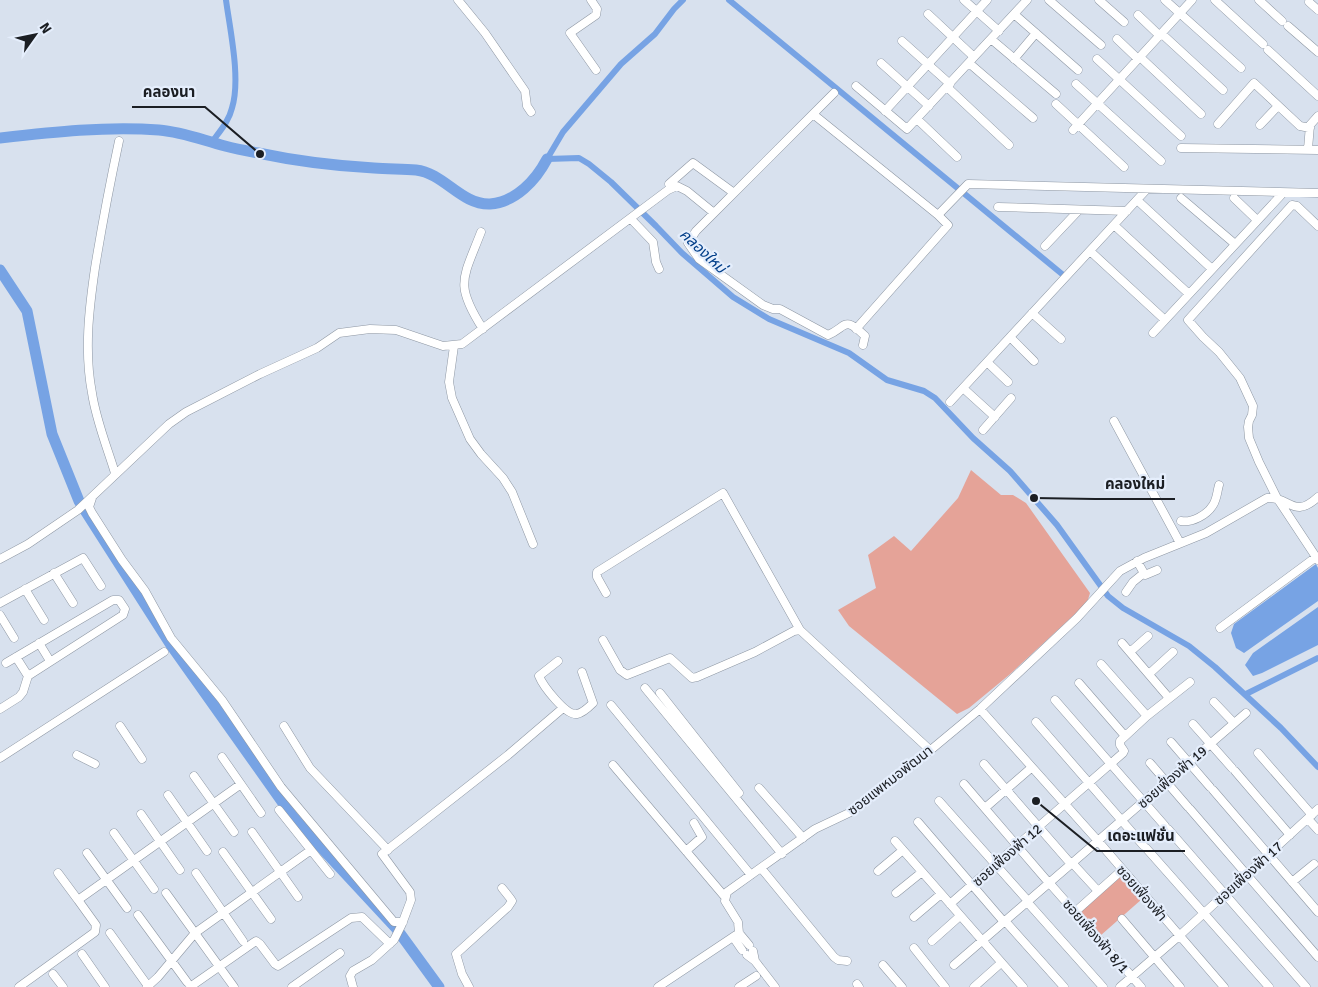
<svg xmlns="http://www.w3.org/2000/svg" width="1318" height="987" viewBox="0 0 1318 987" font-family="Signika,'Noto Sans Thai',sans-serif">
	<rect width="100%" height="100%" fill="#d8e1ee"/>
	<path fill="#e5a398" d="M971,470L1001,495H1013L1026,503L1090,593L1087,603L1009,675L969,708L957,714L849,626L838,610L876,588L868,555L894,536L911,551L958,498Z
		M1121,876L1142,899L1100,936L1079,913Z"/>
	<path fill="#77a3e4" d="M1316,564L1318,568V601L1244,653L1236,648L1231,633L1234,624Z
		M1318,607V645L1262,673L1253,676L1245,665L1253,653Z"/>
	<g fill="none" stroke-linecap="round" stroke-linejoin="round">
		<path stroke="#77a3e4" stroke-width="6" d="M683,0L674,9L655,34L621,64L563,132L547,159L579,158L589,164L611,182L656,226L682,253L733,297L769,319L849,353L887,380L924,391L935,398L973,438L1010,471L1057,525L1108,596L1123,608L1189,646L1215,667L1281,728L1318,767
			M729,0L1062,274
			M212,142C220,131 229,121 232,108C241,79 230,30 226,0
			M1246,694L1318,658"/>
		<path stroke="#77a3e4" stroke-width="11" d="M0,138C53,132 106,126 159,130C183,132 202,140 225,146C236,149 247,151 258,153C296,161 336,166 374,168C388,169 402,169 416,170C444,173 461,205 490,204C516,202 536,180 547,159
			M0,270L27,311L52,434L79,501L171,645L293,817L396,928L439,987"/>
		<defs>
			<path id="minor" d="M458,0L485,33L525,91L527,106L531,112
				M591,0L597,9L596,15L570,33L596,70
				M964,0L999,31
				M1049,0L1101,45
				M1099,0L1124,22
				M1165,0L1241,68
				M1215,0L1263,44
				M1259,0L1282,21
				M1309,2L1318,10
				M928,14L974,57
				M1014,14L1078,70
				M1138,15L1160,36
				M1288,26L1318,52
				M1162,34L1223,90
				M991,39L1056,94
				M1117,39L1138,59
				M902,41L950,84
				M1268,50L1318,96
				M1140,57L1201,114
				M1014,59L1036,33
				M1097,59L1181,136
				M881,63L929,106
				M969,63L1033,118
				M1076,84L1161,161
				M856,86L907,129L1027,0
				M947,87L1009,145
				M1056,104L1124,167
				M885,111L987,0
				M813,114L938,215L948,225L856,329
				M917,119L957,157
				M1218,124L1254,83L1300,126L1310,128
				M1260,125L1278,106
				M1073,130L1192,0
				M1181,148L1318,150
				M1308,149L1310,125L1318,116
				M669,184L693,163L734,193
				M1181,198L1235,244
				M1234,198L1257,220
				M1137,200L1212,269
				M998,207L1127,211
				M714,213L834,93
				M938,215L968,184L1318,193
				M631,219L653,242L656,262L659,269
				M1114,225L1189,294
				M1318,226L1297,206L1292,205L1188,320L1203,337L1219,352L1240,378L1253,406L1252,415L1249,421L1248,427L1249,438L1259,462L1277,498L1318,560
				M481,232C463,279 454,284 483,329
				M1045,246L1079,210
				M1090,251L1165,320
				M1032,313L1061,339
				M1153,333L1283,193
				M1010,337L1034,361
				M454,346L449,382L452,398L470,439L481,454L503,478L512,492L533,544
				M987,362L1008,382
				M963,388L995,417
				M950,402L1147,189
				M1114,421L1180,543
				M983,430L1011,398
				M115,473C107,447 96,420 92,393C84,351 89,309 95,268C102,225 110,183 119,141
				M92,498L89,507L92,513L122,560L145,591L171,638L222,700L281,787L394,922H403
				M1181,521C1192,523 1207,515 1213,505C1217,499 1217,492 1219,485
				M0,559L28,544L78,510L169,424L186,412L260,374L317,348L339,333L370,329L396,330L443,346L462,344L668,190L677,186L687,191L714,213L696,231L688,243L699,259L763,305L773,309H780L828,335C847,327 843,315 865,336L863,345
				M1137,561L1145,575L1157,570
				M54,573L73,603
				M25,589L44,620
				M1126,592L1133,582L1144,573
				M606,593L597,577V572L723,493L800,630
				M0,603L83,558L101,586
				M0,615L14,638
				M1220,628L1316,557
				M603,640L620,670L627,675L670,658L692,678L697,677L755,652L794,631L800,630L930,750
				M39,643L50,661
				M1122,643L1169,698
				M1130,652L1148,636
				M16,657L28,676
				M558,661L539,676C543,686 566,716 577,714C583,713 589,707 593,703L582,672
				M1101,664L1147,716
				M1149,674L1173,652
				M1079,683L1125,736
				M645,688L782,854
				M660,693L739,793
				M1055,700L1165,826
				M1214,702L1234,723
				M611,705L751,875
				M0,709L19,697L23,692L28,676L123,615L125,609L119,600H113L6,663
				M980,709L1098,841L1224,987
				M1036,722L1143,845
				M1193,724L1232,768
				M120,726L142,759
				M284,726L310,768L388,850
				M1171,742L1210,787
				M1258,753L1312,815
				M77,755L95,764
				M222,757L261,813
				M0,758L164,652
				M1150,763L1188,807
				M984,764L1071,864
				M613,765L725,897
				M1235,771L1290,835
				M194,776L234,832
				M964,784L1049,883
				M759,788L803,838
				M1213,790L1318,912
				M168,795L207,851
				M939,801L1028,901
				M985,808L1031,768
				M1190,809L1318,957
				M279,810L330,874
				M141,814L180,870
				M1308,819L1318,830
				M918,822L1004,922
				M1168,829L1306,987
				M252,832L298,897
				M114,833L154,889
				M895,841L1023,987
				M1146,848L1269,987
				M686,851L702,837L694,823
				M223,852L271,919
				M87,853L127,908
				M1075,866L1098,891
				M761,868L834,957L838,960L847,961
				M878,871L903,850
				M58,873L78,900
				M196,873L243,941
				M1292,882L1314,864
				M1052,886L1141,987
				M166,893L234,987
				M896,893L922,872
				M950,904L1123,753L1124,751L1120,745V741L1147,716L1190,682
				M1029,904L1103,987
				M1075,912L1122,870
				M138,915L187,982
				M914,917L941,894
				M1122,919L1180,987
				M1006,922L1064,987
				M110,933L148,986
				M739,933L749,945
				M733,937L742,950
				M932,941L960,916
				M914,948L945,987
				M753,951L755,961
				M82,954L105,987
				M747,955L755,961L775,987
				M883,965L902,987
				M954,965L1246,713
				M53,974L63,987
				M857,984L859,987
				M19,987L95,932L96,925L78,900L241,784
				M147,987L158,977L195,933L311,850
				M190,987L253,943L256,941L260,944L275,964L278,966L351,918L362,917L390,944
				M292,987L340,953
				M353,987L350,976L353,971L372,960L394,940L402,924L411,900L410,892L382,854L508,755L563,708
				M469,987L462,974L456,954L508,907L512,901L510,898L502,888
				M658,987L739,933L738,922L725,901L727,892L815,829L853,811L921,758L980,709L1077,618L1120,571L1144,558L1206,533L1267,498C1290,496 1293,520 1318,497
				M739,987L756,976
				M974,987L1001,963
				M1120,987L1179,936L1318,809"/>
		</defs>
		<use href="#minor" stroke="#8e97a3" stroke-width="9"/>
		<use href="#minor" stroke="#fff" stroke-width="8"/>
	</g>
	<g text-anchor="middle" stroke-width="4.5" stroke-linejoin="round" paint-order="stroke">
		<g font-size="14" fill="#1b1e23" stroke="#e5eefc">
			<text transform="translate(1172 777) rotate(-41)" y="5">ซอยเฟื่องฟ้า 19</text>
			<text transform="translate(890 780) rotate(-38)" y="5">ซอยแพหมอพัฒนา</text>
			<text transform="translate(1007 855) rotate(-41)" y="5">ซอยเฟื่องฟ้า 12</text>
			<text transform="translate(1248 873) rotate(-42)" y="5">ซอยเฟื่องฟ้า 17</text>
			<text transform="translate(1142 893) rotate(49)" y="5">ซอยเฟื่องฟ้า</text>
			<text transform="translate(1096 936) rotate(49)" y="5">ซอยเฟื่องฟ้า 8/1</text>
		</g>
		<g font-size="15" font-style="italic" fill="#023e88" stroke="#e5eefc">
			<text transform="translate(703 251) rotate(43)" y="5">คลองใหม่</text>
		</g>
	</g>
	<path fill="none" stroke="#1b1e23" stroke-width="2" d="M260 154L205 107H132M1034 498L1095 499H1175M1036 801L1097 851H1185"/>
	<g fill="#1b1e23" stroke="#e5eefc" stroke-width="2">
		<circle cx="260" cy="154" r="5"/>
		<circle cx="1034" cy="498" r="5"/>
		<circle cx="1036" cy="801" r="5"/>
	</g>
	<g font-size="15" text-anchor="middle" font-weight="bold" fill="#1b1e23" stroke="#e5eefc" stroke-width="4.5" stroke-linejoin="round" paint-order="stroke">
		<text x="169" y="97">คลองนา</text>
		<text x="1135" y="489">คลองใหม่</text>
		<text x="1141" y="841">เดอะแฟชั่น</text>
	</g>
	<g transform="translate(35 35) rotate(57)" stroke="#e5eefc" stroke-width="4" paint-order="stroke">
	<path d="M0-4L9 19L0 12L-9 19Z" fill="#1b1e23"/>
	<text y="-8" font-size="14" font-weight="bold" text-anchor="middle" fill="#1b1e23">N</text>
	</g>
</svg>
